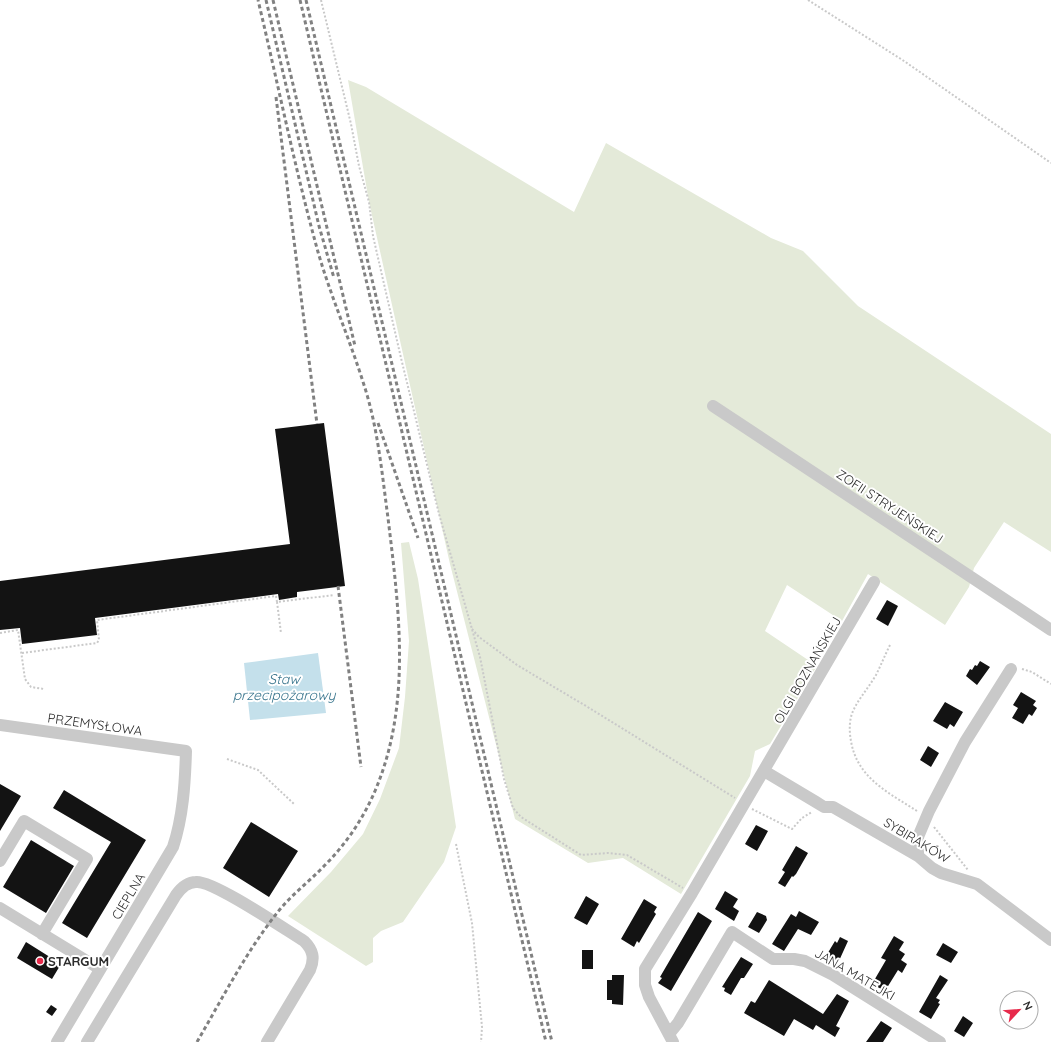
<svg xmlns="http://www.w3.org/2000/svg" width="1051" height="1042" viewBox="0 0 1051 1042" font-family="Quicksand,sans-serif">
	<rect width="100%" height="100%" fill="#fff"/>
	<path fill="#e4ead9" d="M348,80L366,87L574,212L606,143L771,238L803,251L858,306L1051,434V552L1004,522L974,568L969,587L945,625L868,574L842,621L787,585L765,631L817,666L770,744L755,751L750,776L681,894L623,858L588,863L515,819L450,564L369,202Z
		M409,542L418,579L456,827L444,862L403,922L381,931L373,938V962L366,966L288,916L331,872L363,834L380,799L399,748L405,697L409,641L401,543Z"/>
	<path fill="#c4e0eb" d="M318,653L326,713L250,720L244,663Z"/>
	<path fill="#131313" d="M324,423L345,586L297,592V597L279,600L278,594L95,618L97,635L22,644L20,628L0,630V581L290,544L275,429Z
		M887,600L898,606L888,626L876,619Z
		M980,661L990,667L977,685L966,676L970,669L972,670L975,665L977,666Z
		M1021,692L1036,701L1033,705L1037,708L1032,716L1029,714L1023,724L1012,718L1018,708L1013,705Z
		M945,702L963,712L954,727L950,724L947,729L933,721Z
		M928,746L939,753L931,767L920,760Z
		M0,784L21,796L0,831Z
		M64,790L146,840L87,938L62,923L111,842L53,808Z
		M251,822L298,851L269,897L223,868Z
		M756,825L768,831L757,851L745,844Z
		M31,840L74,866L46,913L3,887Z
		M796,846L808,853L796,874L793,877L792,876L785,887L778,883L785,872L782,870Z
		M725,891L738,899L733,907L739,911L734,921L715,909Z
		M586,896L599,904L587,925L574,918Z
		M644,899L657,907L654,912L656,914L639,943L637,941L634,947L621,939Z
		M799,911L819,922L811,935L798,929L784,951L772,944L791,914L796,917Z
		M698,912L712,921L671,991L658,983L662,978L660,977Z
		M757,912L766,916L767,920L759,933L748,927Z
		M894,936L904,942L899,950L905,954L901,960L907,964L902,973L898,970L885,991L872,984L886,960L881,958Z
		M840,937L848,941L838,963L826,956L835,941L837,943Z
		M26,942L61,964L52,979L17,958Z
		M943,943L958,952L951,963L936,955Z
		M582,950H593V969H582Z
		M741,957L753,964L744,978H741L731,995L724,991L725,988L722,987Z
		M612,975H624L623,1005L612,1004V1000H607V980H612Z
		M940,975L948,980L936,998L940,1000L938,1003L940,1004L931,1019L919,1012Z
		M769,980L823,1014L837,994L849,1001L836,1026L840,1028L835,1037L816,1025L813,1030L794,1019L784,1036L744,1013L751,1001L755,1003Z
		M51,1005L57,1009L52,1016L46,1012Z
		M963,1016L973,1023L964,1037L954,1031Z
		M881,1021L892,1028L883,1042H866Z"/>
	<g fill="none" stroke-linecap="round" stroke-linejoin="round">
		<path stroke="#c9c9c9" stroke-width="2" stroke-dasharray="2 2" stroke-linecap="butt" d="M321,0L351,124L359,166L369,202L373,236L401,358L439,514L480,657L504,779L513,808L521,817L581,855L608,853L627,855L683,888
			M808,0L904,61L1051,163
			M277,602L281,633
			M472,629L479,637L517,665L586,706L735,798
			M0,633L18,630L25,679L31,687L44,689
			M890,645C885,655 881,665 876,675C869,687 860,697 854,709C849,718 849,731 851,741C857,778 889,793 917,811
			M22,653L97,643L99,640L97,620L276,596L277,602L334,595
			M1022,669L1032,672L1051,684
			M227,759L258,770L294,804
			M752,809L792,829L802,818L812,812
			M934,827L968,870
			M456,844L472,923L482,1027L481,1042"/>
		<path stroke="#c9c9c9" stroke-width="12" d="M713,406L1051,630
			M0,725L186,751C185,784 183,817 173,847L57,1042
			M764,771L816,802L824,807H833L918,856L932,868L941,873L977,884L1051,940
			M918,856V837L929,811L965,742L1011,669
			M0,861L24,821L87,859L42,934
			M0,908L100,969
			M669,1034L678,1023L732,932L773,959H794L805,961L833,975L940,1042
			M87,1042L176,895C181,888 187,882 196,882C213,880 286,930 304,941C313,950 315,958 310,970L267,1042
			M673,1042L649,997L645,985V969L692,893L874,582"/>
		<path stroke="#818181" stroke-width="3" stroke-dasharray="4 3" stroke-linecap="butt" d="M266,0L319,226L334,278
			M273,0L355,346
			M300,0L546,1042
			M306,0L552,1042
			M276,97L317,424
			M378,423L418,538
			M338,586L361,767
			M197,1042C222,999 246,952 277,913C291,895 309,882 325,865C346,844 363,819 375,791C412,704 399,609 388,518C382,474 378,428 364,385C350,340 331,297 318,252C295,169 278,84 258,0"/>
	</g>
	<circle fill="#e72a4b" stroke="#fff" stroke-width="1.5" cx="40" cy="961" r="4"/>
	<g text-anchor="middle" stroke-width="4" stroke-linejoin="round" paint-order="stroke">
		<g font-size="13" fill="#2c2c2c" stroke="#fff">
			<text transform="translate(890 506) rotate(33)" y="5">ZOFII STRYJEŃSKIEJ</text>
			<text transform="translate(807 670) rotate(-60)" y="5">OLGI BOZNAŃSKIEJ</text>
			<text transform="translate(95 724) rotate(8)" y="5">PRZEMYSŁOWA</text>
			<text transform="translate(917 840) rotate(31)" y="5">SYBIRAKÓW</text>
			<text transform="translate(128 896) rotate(-59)" y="5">CIEPLNA</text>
			<text transform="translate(855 974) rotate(30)" y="5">JANA MATEJKI</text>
		</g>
		<g font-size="13" font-weight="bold" fill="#2c2c2c" stroke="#fff" text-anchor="start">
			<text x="48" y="966">STARGUM</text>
		</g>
		<g font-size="14" font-style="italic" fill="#3a768e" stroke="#fff">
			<text x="284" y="684">Staw<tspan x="284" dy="16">przecipożarowy</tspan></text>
		</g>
	</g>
	<g transform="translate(1019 1010) rotate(64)"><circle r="19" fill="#ffffff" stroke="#ababab"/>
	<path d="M0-3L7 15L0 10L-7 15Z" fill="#e72a4b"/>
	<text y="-6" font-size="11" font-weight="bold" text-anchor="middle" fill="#2c2c2c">N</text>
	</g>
</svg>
